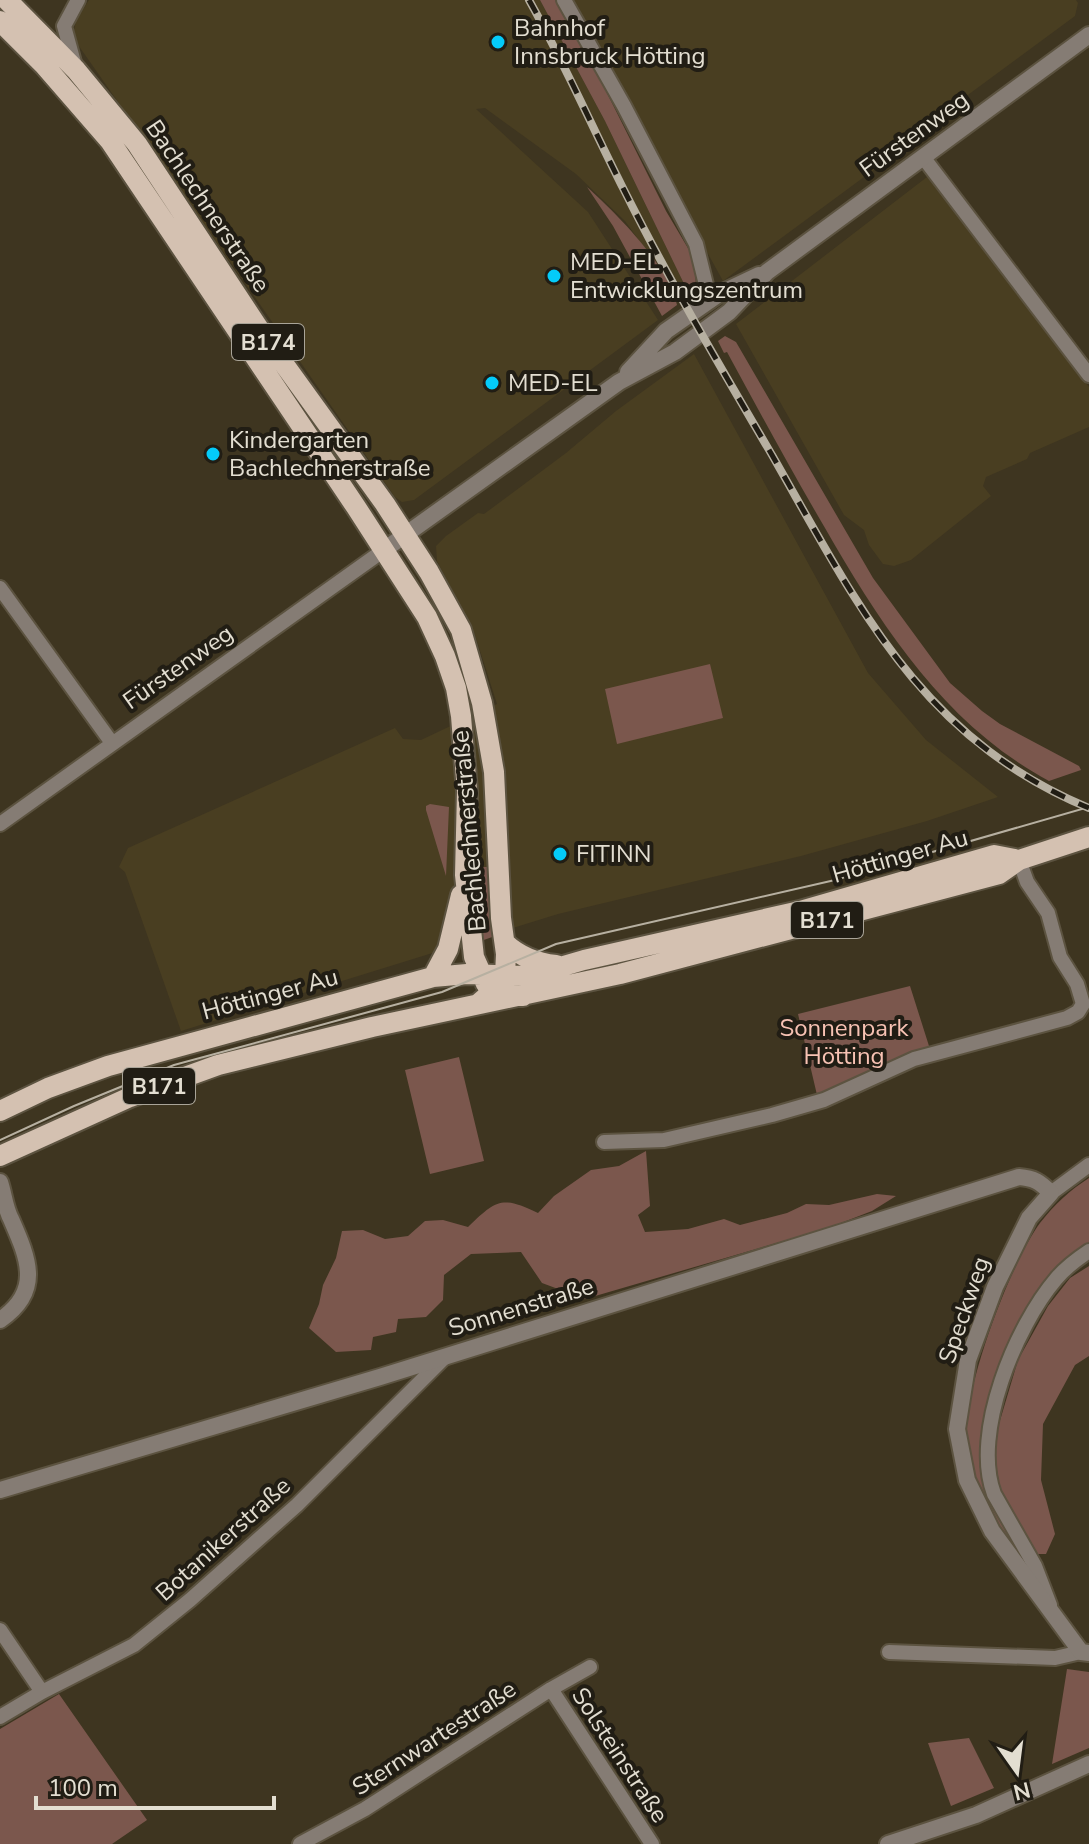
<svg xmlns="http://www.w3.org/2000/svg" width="1089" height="1844" viewBox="0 0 1089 1844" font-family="'Nunito Sans',sans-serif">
	<rect width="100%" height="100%" fill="#3e3520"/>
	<path fill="#493e21" d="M89,0H540L605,121L688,292L676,300L659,268L625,221L576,174L485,108L476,109L588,212L658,320L414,500L402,502L395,497L76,42L74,30L76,21Z
		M568,0H1076L1078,3L1075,16L938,117L940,121L723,281Z
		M927,177L1089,387V427L1030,453L1027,459L986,477L983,486L991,496L911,560L894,566L883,564L869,545L864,530L844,515L736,324Z
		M694,354L868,673L926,740L998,797L927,821L801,856L558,914L181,1031L125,872L119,867L128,848L395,728L403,739L421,740L497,704L474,632L437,561L436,546L446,536L478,513L484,514L566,453L616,411Z"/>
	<path fill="#7b574d" d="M540,0H555L603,85L666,211L695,260L696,290L688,292L605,121Z
		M587,187C616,213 669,266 677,305L662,316L613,226Z
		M725,336L736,342L873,578L950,683L982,711L1000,724L1079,766L1081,770L1049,781C945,725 882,627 825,528C791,470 759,411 727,352L724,353L718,341Z
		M710,664L723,718L617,744L605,689Z
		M430,804L449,807L446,876L426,810V806Z
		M477,867H488L495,936L481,941Z
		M910,986L929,1046L817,1095L798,1014Z
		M459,1057L484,1161L430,1174L405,1070Z
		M646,1151L650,1206L638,1215L645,1232L688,1229L724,1219L740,1225L787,1213L806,1204L829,1205L877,1194L896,1196L872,1211L828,1228L585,1299L542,1283L521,1252L471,1254L444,1275L443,1300L426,1317L398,1319L396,1332L373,1337L371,1350L336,1352L309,1328L319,1304L323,1285L336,1258L342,1231L363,1230L385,1239L408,1236L425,1221L443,1220L468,1227C497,1199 502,1196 538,1213L554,1196L591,1170L619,1166Z
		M1089,1178V1243L1069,1257L1045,1284L982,1447C981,1488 1006,1523 1025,1559C996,1526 972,1485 967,1440C961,1393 1011,1262 1040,1223C1054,1205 1070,1190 1089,1178Z
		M1089,1266V1356L1075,1365L1043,1424L1041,1480L1055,1534L1046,1554H1035L1001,1496L993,1444L1018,1360L1048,1306L1070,1278Z
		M1067,1669L1089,1672V1748L1052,1764Z
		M59,1694L147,1820L112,1844H0V1729Z
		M969,1738L994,1788L951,1806L928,1743Z"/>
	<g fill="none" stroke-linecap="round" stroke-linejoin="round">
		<defs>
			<path id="minor" d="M564,0L624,106L696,244L710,301
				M75,66L64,26L78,0
				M923,157L1089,375
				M0,588L112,743
				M0,824L384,550
				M604,1142L664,1140L772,1115L824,1100L914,1059L1067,1018L1078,1012L1083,1004L1077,984L1060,957L1048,913L1027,882L1019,860
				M1051,1193L1089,1165
				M1050,1605L1035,1566L994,1494C971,1433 1016,1326 1056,1279C1065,1268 1077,1259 1089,1251
				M0,1630L42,1692
				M889,1652L1055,1658L1081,1652
				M551,1689L652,1844
				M0,1717L42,1692L134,1645L190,1600L297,1505L446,1356
				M300,1844L365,1809L551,1689L590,1667"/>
			<path id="tertiary" d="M628,372L666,331L719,294L759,275
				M384,550L619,382L675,352L729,312L767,272L1089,35
				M0,1182C4,1194 5,1208 11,1219C28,1258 43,1291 0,1320
				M0,1490L380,1377L1019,1177C1034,1178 1040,1182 1051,1193L1029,1218L995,1287L968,1360L957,1429L967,1480L992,1531L1081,1652L1089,1653
				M888,1844L976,1815L1089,1764"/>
			<path id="primary" d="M7,0L76,70L137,144L263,335L385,504L429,572L461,630L482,703L494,772L501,918L506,954L505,975L501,984L478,1004
				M0,21L44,65L110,141L356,507L427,617L445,656L456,688L461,716L467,791L465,875L474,957L486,984L505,995L523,996
				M505,943C520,957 536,963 556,965
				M433,977L448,949L461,895
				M0,1111L48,1088L108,1066L433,977L467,974L529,976L584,960L800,911L994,855L1019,860
				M0,1156L130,1097L218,1065L372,1027L620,974L999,874L1019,860L1089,837"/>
		</defs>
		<use href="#minor" stroke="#5c5340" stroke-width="18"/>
		<use href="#tertiary" stroke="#5c5340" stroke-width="20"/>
		<use href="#primary" stroke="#5c5340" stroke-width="24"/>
		<use href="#minor" stroke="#857c74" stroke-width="14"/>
		<use href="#tertiary" stroke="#857c74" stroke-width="16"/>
		<use href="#primary" stroke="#d4c1b1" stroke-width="20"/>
		<path stroke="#b7b0a1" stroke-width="2" d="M0,1140L74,1106L174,1065L442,992L556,944L835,880L1089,807"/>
		<defs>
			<path id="rail" d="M529,0C564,62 592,127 624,190C669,280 721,368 772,455C858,605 919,737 1089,808"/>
		</defs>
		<use href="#rail" stroke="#b7b0a1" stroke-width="8"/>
		<use href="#rail" stroke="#211d14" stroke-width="5" stroke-dasharray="15" stroke-linecap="butt"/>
	</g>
	<g fill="#04cbf9" stroke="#211d14" stroke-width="3">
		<circle cx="498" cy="42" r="8"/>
		<circle cx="554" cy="276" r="8"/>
		<circle cx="492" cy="383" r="8"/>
		<circle cx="213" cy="454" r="8"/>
		<circle cx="560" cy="854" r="8"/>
	</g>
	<g text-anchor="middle" stroke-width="8" stroke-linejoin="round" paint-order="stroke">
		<g fill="#211d14" stroke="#a9a498" stroke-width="2">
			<rect x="232" y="324" width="72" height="36" rx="6"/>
			<rect x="791" y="902" width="72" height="36" rx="6"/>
			<rect x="123" y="1068" width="72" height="36" rx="6"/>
		</g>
		<g font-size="22" font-weight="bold" fill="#e3ded1">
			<text x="268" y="350">B174</text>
			<text x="827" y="928">B171</text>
			<text x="159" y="1094">B171</text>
		</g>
		<g font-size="24" fill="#e3ded1" stroke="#211d14" text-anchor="start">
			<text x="514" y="36">Bahnhof<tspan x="514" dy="28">Innsbruck Hötting</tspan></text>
			<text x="570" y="270">MED-EL<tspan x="570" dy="28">Entwicklungszentrum</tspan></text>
			<text x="508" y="391">MED-EL</text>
			<text x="229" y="448">Kindergarten<tspan x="229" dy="28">Bachlechnerstraße</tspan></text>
			<text x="576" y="862">FITINN</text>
		</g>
		<g font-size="24" fill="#e3ded1" stroke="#211d14">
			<text transform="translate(914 134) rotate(-36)" y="8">Fürstenweg</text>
			<text transform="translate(208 206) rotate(56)" y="8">Bachlechnerstraße</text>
			<text transform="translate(178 667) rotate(-35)" y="8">Fürstenweg</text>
			<text transform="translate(469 831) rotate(-95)" y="8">Bachlechnerstraße</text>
			<text transform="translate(900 856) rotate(-16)" y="8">Höttinger Au</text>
			<text transform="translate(270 994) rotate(-15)" y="8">Höttinger Au</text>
			<text transform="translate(521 1307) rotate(-17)" y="8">Sonnenstraße</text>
			<text transform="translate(964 1310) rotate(-71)" y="8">Speckweg</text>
			<text transform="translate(223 1539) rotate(-42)" y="8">Botanikerstraße</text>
			<text transform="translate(434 1738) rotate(-33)" y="8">Sternwartestraße</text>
			<text transform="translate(620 1755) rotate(57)" y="8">Solsteinstraße</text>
		</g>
		<g font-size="24" fill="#f7c2b3" stroke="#211d14">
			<text x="844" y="1036">Sonnenpark<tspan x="844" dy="28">Hötting</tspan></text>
		</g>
	</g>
	<g transform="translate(1017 1772) rotate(166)" stroke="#211d14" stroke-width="6" paint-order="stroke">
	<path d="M0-6L14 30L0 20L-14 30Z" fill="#e3ded1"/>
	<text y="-12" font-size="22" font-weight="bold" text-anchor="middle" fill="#e3ded1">N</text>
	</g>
	<path d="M36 1796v12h238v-12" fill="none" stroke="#e3ded1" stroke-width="4"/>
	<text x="48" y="1796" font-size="24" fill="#e3ded1" stroke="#211d14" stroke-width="6" paint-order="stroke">100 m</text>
</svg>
